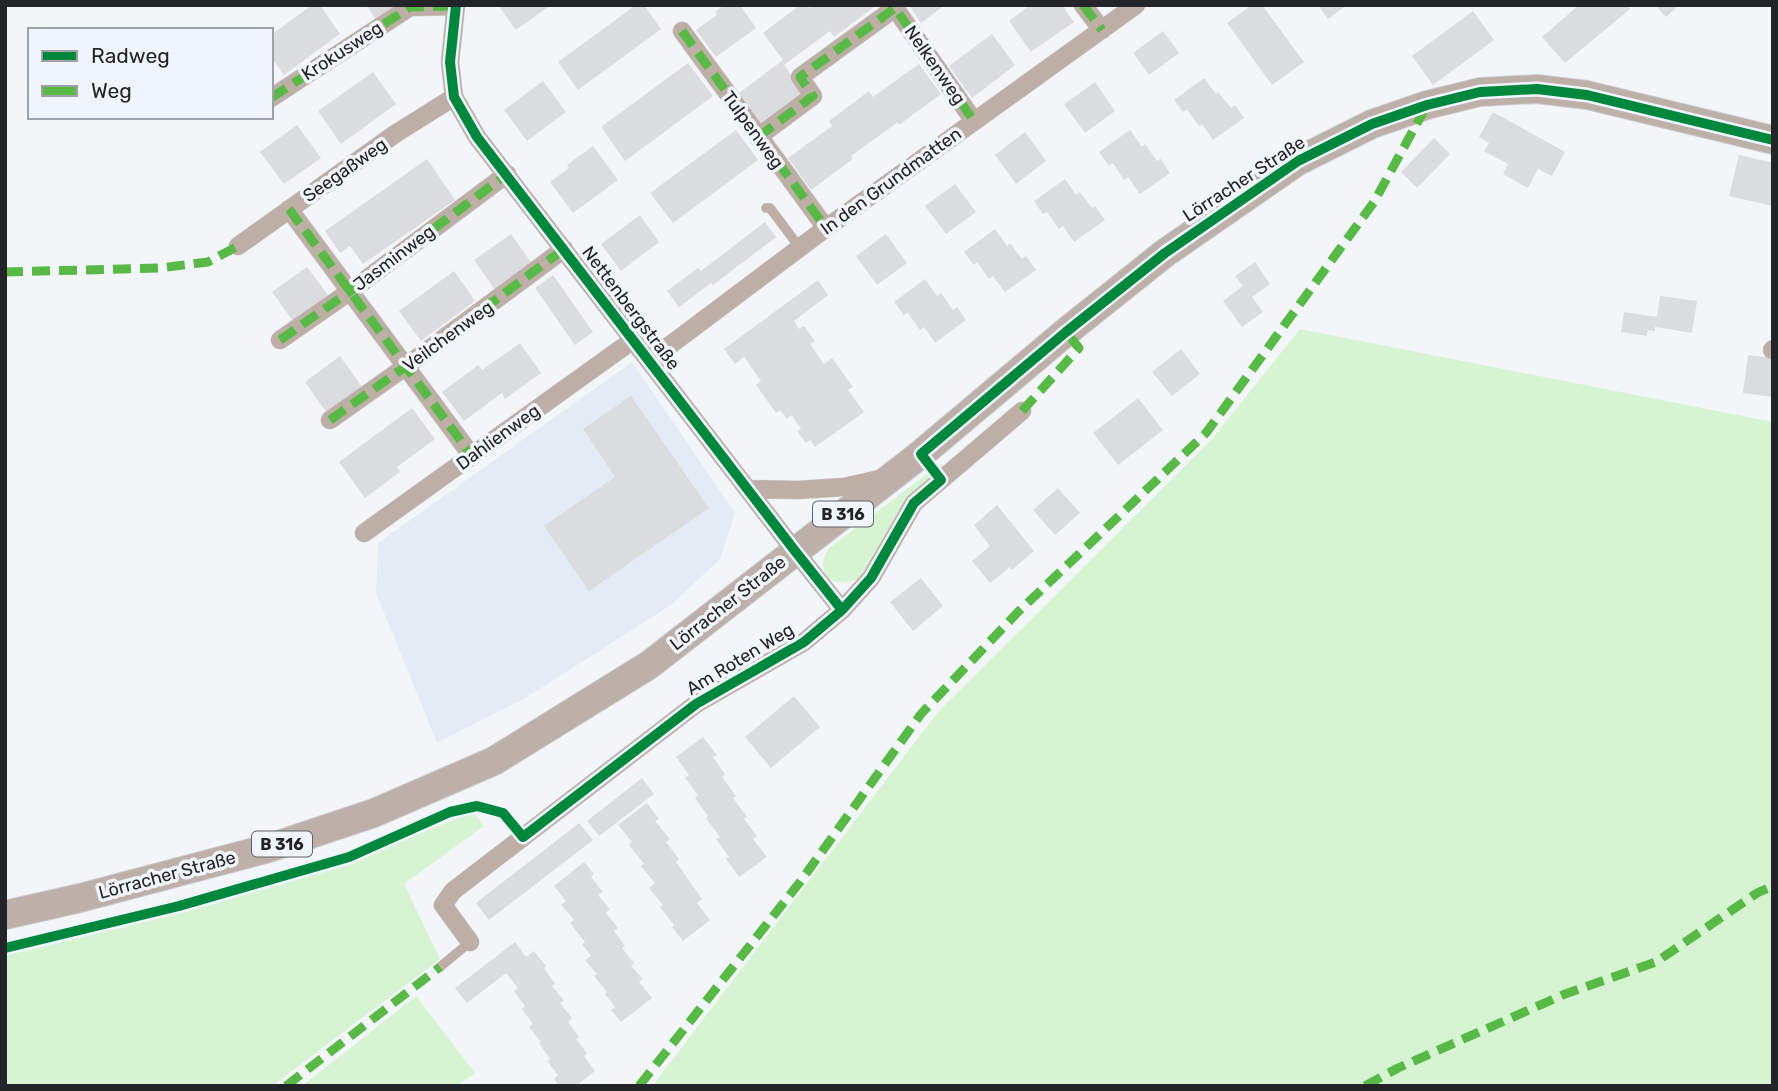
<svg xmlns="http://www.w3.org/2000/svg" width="1778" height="1091" viewBox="0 0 1778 1091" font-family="Rubik,sans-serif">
	<rect width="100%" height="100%" fill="#f3f6f9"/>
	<path fill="#e5ebf4" d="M632,362L735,513L720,559L671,605L524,699L437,743L376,593L378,543Z"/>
	<path fill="#d6f4d2" d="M1300,329L1773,422V1086H652L938,712L1211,440Z
		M928,473L931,478L905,500L860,578C846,585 825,586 823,566C822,560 826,554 828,549Z
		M473,812L484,826L404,884L440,959L272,1086H5V952L176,911L348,862Z
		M416,996L475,1073L457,1086H302Z"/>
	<path fill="#dadcde" d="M312,5H320L340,34L284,75L271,57V35Z
		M366,5H396L376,20Z
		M498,5H551L516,30Z
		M636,5H644L661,29L578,90L558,62Z
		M724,5H740L756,28L716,57L696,30L717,15L715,12Z
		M800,5H807L809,8L814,5H877L834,37L830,31L784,65L804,94L762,125L739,93L783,60L763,33Z
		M909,5H945L921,23Z
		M1030,5H1062L1074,22L1031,52L1009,21Z
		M1252,5H1262L1304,62L1272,85L1227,23Z
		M1318,5H1347L1328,19Z
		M1579,5H1627L1630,9L1565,63L1542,37Z
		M1655,5H1679L1666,17Z
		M1473,11L1494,40L1433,85L1412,56Z
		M1163,31L1179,53L1149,75L1133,53Z
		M992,34L1015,65L972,98L949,66Z
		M688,63L713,96L625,161L601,127Z
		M919,64L941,94L899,125L898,122L851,156L853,159L811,190L788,158L832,126L829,121L869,91L873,97Z
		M373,72L396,104L341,144L318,111Z
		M1204,78L1216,94L1218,92L1231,108L1235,105L1244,118L1213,140L1202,124L1199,126L1187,110L1183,112L1174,100Z
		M543,81L566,112L527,141L504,110Z
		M1095,82L1115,111L1085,133L1064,104Z
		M1493,112L1565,152L1552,176L1538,169L1528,188L1503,174L1508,164L1484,151L1489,143L1479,137Z
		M297,125L321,158L284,184L260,152Z
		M736,130L758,160L673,223L650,193Z
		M1130,130L1142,147L1145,144L1157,161L1161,159L1170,173L1140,194L1128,177L1124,180L1113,163L1109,166L1099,152Z
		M1025,132L1046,161L1016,184L995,155Z
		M1434,138L1450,154L1417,188L1401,172Z
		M593,146L618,180L573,213L550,182L569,168L567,165Z
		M1739,155L1773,163V206L1729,196Z
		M427,159L455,200L363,264L350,246L340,253L325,231Z
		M1065,179L1076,195L1080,192L1092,208L1095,206L1105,220L1074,242L1063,226L1059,229L1047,212L1043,214L1034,201Z
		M955,184L976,212L946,234L925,206Z
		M640,215L659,242L621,271L601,244Z
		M765,222L776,237L713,285L711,283L679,307L667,291L698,268L701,271Z
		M995,229L1007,246L1010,243L1022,259L1026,256L1036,270L1005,292L993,276L989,279L977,262L974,265L964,252Z
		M511,234L533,265L496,291L474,260Z
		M886,234L907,263L877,285L856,256Z
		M1255,262L1270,284L1252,297L1263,312L1242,327L1223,301L1243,286L1235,276Z
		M307,267L328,295L293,321L272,292Z
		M454,271L475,301L421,341L399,311Z
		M553,275L593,332L575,345L535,288Z
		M925,279L937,296L941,293L953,310L957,307L966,320L935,343L924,327L920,330L908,313L904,315L894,302Z
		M818,280L828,295L794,321L799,329L804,326L815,341L810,344L824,364L832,358L853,387L848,390L864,412L815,447L810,440L806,443L797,431L801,429L792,415L787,419L780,410L776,413L756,385L761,381L744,357L735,364L724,349Z
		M1660,296L1697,301L1692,333L1655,327V331L1648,330L1647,336L1621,332L1624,312L1657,317Z
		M520,343L541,373L505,399L502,393L464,421L442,392L478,365L482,370Z
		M1181,349L1200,374L1172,396L1152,372Z
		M1748,355L1773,358V397L1743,393Z
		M340,356L362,387L327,413L305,382Z
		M631,396L709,508L589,591L544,526L615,477L583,429Z
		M1138,398L1163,430L1118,465L1093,433Z
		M412,408L435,439L397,467L400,472L365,498L339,462Z
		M1058,488L1080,513L1055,535L1033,510Z
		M997,505L1034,551L1012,570L1010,567L990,583L972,561L990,546L974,525Z
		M921,578L943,606L913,631L890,602Z
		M794,696L820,727L771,768L745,737Z
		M703,737L717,755L713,757L725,774L722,777L736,796L733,798L747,817L744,819L757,836L753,839L767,857L739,877L726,859L729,857L716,839L720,837L706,818L708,816L695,798L698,795L685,778L689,775L676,757Z
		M642,778L654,794L599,836L587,821Z
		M647,803L659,819L655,821L670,839L666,842L679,859L676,862L702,899L697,903L710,920L683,941L672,927L674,925L660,907L663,905L649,888L655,883L641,866L644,864L629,845L632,842L618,825Z
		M579,823L593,840L489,920L476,903Z
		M584,862L594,874L591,877L603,892L598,895L610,909L606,913L618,928L614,931L625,946L622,948L634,963L631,966L643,979L639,982L652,998L621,1022L611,1010L615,1007L605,994L607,992L594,976L597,974L585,960L591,956L582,944L585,942L570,923L574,920L561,905L566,901L554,886Z
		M515,942L526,957L534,951L546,966L544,968L555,984L552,986L564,1001L560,1003L572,1018L568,1022L579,1037L576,1039L587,1053L584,1056L595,1071L576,1086H559L554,1079L558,1075L547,1061L550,1059L539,1043L541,1042L529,1027L533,1024L522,1009L525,1006L514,991L518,988L506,973L467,1003L455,988Z"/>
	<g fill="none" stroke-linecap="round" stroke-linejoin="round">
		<defs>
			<path id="lane" d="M766,208H770L800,248
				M440,967L470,942"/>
			<path id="street" d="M456,5L450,62L454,97L477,137L795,551L842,610
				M1083,5L1102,30
				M682,31L826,228
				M271,98L410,7L456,6
				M758,137L813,96L800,77L895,8L974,121
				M289,209L472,456
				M238,246L395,134L454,97
				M280,340L349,292L507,174
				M1772,350L1773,349
				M649,361L826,228L1136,5
				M330,420L405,367L564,249
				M748,489L798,490L844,487L884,478
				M364,533L633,340
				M470,942L443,905L453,891L696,704L804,642L842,610L871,578L914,503L1022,411"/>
			<path id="primary" d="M5,915L80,898L269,848L374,813L494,761L649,665L921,454L1066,332L1165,253L1298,161L1372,124L1427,105L1480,92L1537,89L1587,95L1773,140"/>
		</defs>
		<use href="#lane" stroke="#ced0d2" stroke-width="10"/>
		<use href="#street" stroke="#ced0d2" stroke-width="19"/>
		<use href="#primary" stroke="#ced0d2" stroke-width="30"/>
		<use href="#lane" stroke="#bdaea6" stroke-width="9"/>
		<use href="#street" stroke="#bdaea6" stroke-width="18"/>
		<use href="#primary" stroke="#bcb0a9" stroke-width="28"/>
		<path stroke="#58b947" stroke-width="9" stroke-dasharray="18 9" stroke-linecap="butt" d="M1083,5L1102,30
			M682,31L826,228
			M271,98L410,7L456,6
			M758,137L813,96L800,77L895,8L974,121
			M289,209L472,456
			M5,272L160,268L208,262L238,246
			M280,340L349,292L507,174
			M1022,411L1079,348L1066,332
			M330,420L405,367L564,249
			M286,1086L440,967
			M639,1086L800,882L921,714L1017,613L1206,433L1374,202L1427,105
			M1365,1086L1398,1068L1565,994L1656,962L1757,893L1773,886"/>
		<defs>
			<path id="cycleway" d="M456,5L450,62L454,97L477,137L795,551L842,610
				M5,948L179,906L349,857L450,812L477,806L503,813L523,837L696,704L804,642L842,610L871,578L914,503L941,480L921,454L1066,332L1165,253L1298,161L1372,124L1427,105L1480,92L1537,89L1587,95L1773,140"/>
		</defs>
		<use href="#cycleway" stroke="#f0f5fc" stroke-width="15"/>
		<use href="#cycleway" stroke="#00873e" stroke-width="10"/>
	</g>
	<g text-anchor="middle" stroke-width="7" stroke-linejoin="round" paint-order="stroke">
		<g fill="#f0f5fc" stroke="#606367" stroke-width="2">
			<rect x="813" y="501.5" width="60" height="25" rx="5"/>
			<rect x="252" y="831.5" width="60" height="25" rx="5"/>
		</g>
		<g font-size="16" font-weight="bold" fill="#232427">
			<text x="843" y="520">B 316</text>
			<text x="282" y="850">B 316</text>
		</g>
		<g font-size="18" fill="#232427" stroke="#f0f5fc">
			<text transform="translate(342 51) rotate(-33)" y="6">Krokusweg</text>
			<text transform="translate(935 65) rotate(55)" y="6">Nelkenweg</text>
			<text transform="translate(753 130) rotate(54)" y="6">Tulpenweg</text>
			<text transform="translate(345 170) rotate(-35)" y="6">Seegaßweg</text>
			<text transform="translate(1244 179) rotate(-33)" y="6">Lörracher Straße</text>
			<text transform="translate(891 181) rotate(-36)" y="6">In den Grundmatten</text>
			<text transform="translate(394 258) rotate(-37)" y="6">Jasminweg</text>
			<text transform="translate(631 308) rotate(53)" y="6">Nettenbergstraße</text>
			<text transform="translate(448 336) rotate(-36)" y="6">Veilchenweg</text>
			<text transform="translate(498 437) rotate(-36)" y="6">Dahlienweg</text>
			<text transform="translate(728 603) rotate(-38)" y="6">Lörracher Straße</text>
			<text transform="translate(740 659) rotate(-31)" y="6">Am Roten Weg</text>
			<text transform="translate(167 875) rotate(-15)" y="6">Lörracher Straße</text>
		</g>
	</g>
	<rect width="1778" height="1091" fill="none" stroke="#232427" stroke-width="14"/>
	<rect x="28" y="28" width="245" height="91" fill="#f0f5fc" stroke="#9ea1a7" stroke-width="2"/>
	<rect x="42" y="51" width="35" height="10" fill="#00873e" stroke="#9ea1a7" stroke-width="2"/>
	<text x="91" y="63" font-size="21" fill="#232427">Radweg</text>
	<rect x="42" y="86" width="35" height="10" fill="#58b947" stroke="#9ea1a7" stroke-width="2"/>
	<text x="91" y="98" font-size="21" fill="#232427">Weg</text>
</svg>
